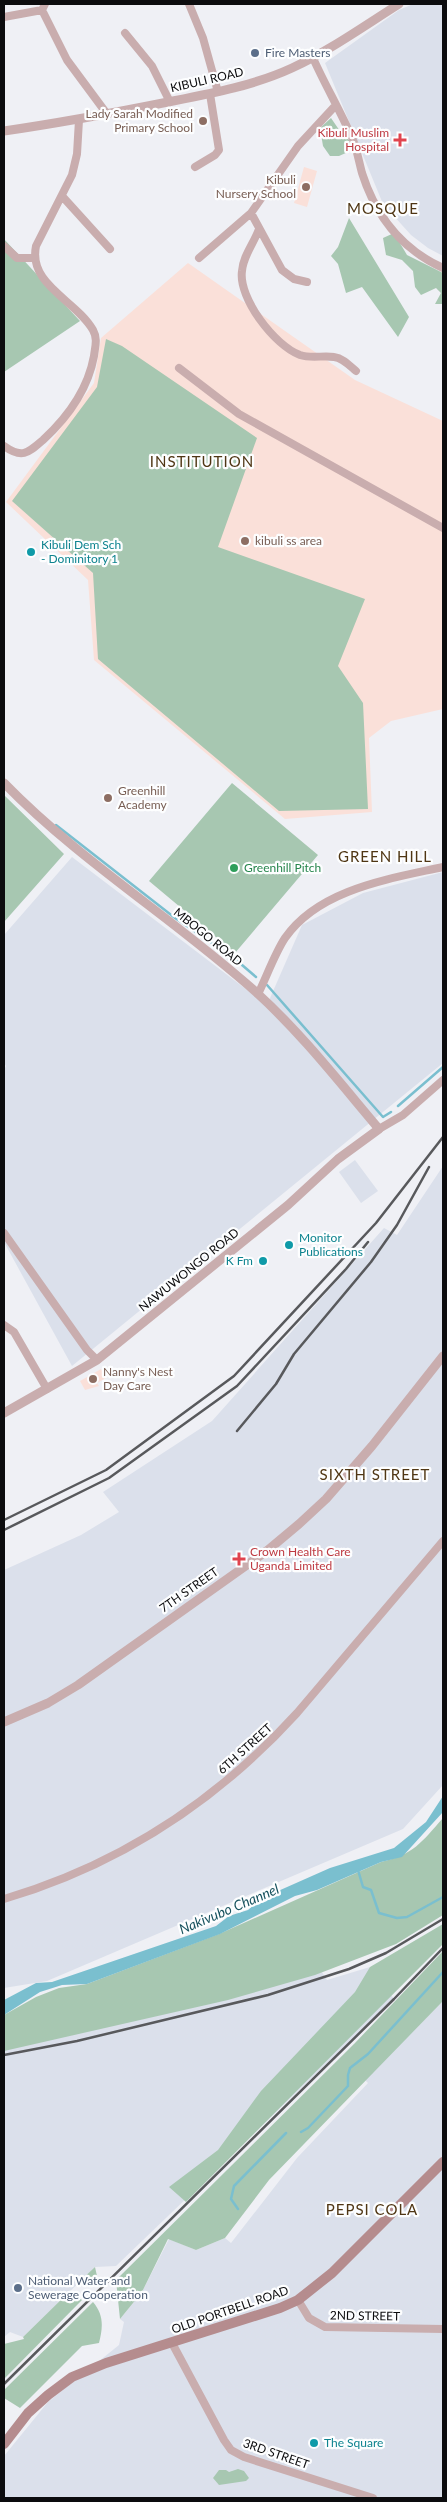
<svg xmlns="http://www.w3.org/2000/svg" width="447" height="2502" viewBox="0 0 447 2502" font-family="Lato,sans-serif">
	<rect width="100%" height="100%" fill="#eff0f5"/>
	<path fill="#dbe0eb" d="M413,4H443V256L428,248L411,235L383,204L325,63L399,10Z
		M72,857L267,1005L302,925L363,893L443,872V1063L72,1366L4,1242V1070L6,1066L4,1063V935Z
		M355,1160L378,1191L361,1203L339,1172Z
		M443,1166V1785L403,1829L47,1981L4,1988V1570L81,1535L119,1512L103,1492L212,1421L384,1228L397,1235Z
		M370,1967L394,1999L116,2266L95,2267L23,2337L10,2332L4,2337V2027L320,1969L327,1980Z
		M443,2001V2498H4V2456L48,2402L119,2345L124,2322L120,2319L142,2292L169,2239L196,2250L225,2238L231,2243L297,2158L368,2083L365,2080Z"/>
	<path fill="#fae0d9" d="M304,167L317,171L307,207L294,203Z
		M188,263L355,380L443,421V709L391,721L369,738L372,812L285,819L94,660L88,580L6,502L94,383L101,338Z
		M101,1369L106,1378L97,1383L99,1386L85,1390L80,1381Z"/>
	<path fill="#a7c7b1" d="M331,118L344,137L351,141L348,152L339,156H330L323,146L320,128Z
		M349,218L409,317L398,337L362,287L346,293L338,264L331,256L338,247Z
		M394,233L407,255L443,273V304H435L441,293L436,288L421,295L415,287L413,271L402,260L386,255L383,238Z
		M4,239L80,321L4,372Z
		M106,339L122,346L257,438L218,547L365,599L338,666L363,703L368,809L279,811L98,659L93,573L12,501L97,387Z
		M232,783L318,855L235,953L149,881Z
		M4,795L64,854L4,922Z
		M443,1818V1915L396,1944L315,1975L228,2000L4,2051V2015L36,1997L59,1988L87,1984L219,1934L381,1862C413,1855 422,1842 443,1818Z
		M443,1924V1944L186,2202L169,2187L218,2150L261,2091L355,1992L370,1967Z
		M443,1951V2001L269,2180L225,2238L196,2250L168,2239L142,2292L120,2319L116,2280L355,2043Z
		M95,2267L97,2276L96,2286H88L80,2281Z
		M70,2291L82,2300L4,2379V2344L24,2339L23,2337Z
		M93,2302C104,2315 103,2327 99,2343L82,2346L20,2408L4,2398V2390Z
		M238,2469L244,2471L249,2478L246,2481L219,2485L213,2478L219,2470H226L229,2472Z"/>
	<path fill="#7abfcf" d="M443,1796V1812L402,1857L381,1862L317,1890L295,1896L220,1934L87,1984L62,1985L40,1992L4,2015V2000L36,1983L52,1982L216,1926L229,1916L248,1910L260,1899L330,1868L394,1848L426,1822Z"/>
	<g fill="none" stroke-linecap="round" stroke-linejoin="round">
		<path stroke="#7abfcf" stroke-width="2.5" d="M56,825L175,918L218,947
			M228,953L256,977
			M267,985L383,1117L391,1112
			M398,1106L443,1067
			M358,1870L363,1887L371,1890L379,1913L397,1918L407,1917L443,1897
			M301,2132L308,2128L348,2086V2075L350,2068L368,2054L443,1972
			M238,2209L231,2199L234,2186L286,2133"/>
		<path stroke="#c9adae" stroke-width="8" d="M45,4L42,10L67,60L107,114
			M189,4L203,38L218,92
			M4,17L42,10
			M125,33L152,66L170,102
			M313,58C325,85 341,112 353,140C357,150 359,162 362,173C376,217 401,249 443,268
			M195,167L215,155L219,150L210,94
			M62,196L110,249
			M251,213L282,270L294,279L307,282
			M259,229C254,243 243,256 242,271C238,298 275,346 300,355C312,359 323,355 334,357C343,358 350,366 356,371
			M4,246L17,258H33
			M199,258L251,213L298,146L335,106
			M179,368L239,414L443,528
			M4,446C22,459 28,453 43,440C68,417 88,389 94,356C95,347 98,339 93,330C76,300 28,285 36,246L72,175L77,154L79,120
			M258,994C266,978 275,953 285,938C319,889 389,879 443,867
			M379,1129L403,1115L443,1080
			M4,1233L87,1350L97,1360
			M4,1325L14,1332L47,1389
			M4,1899C119,1865 216,1802 297,1713L443,1541
			M298,2300L309,2318L325,2327L443,2329
			M172,2343L224,2440L231,2450L244,2457L373,2498"/>
		<path stroke="#c9adae" stroke-width="9" d="M4,131C59,123 113,113 168,102C209,94 253,86 292,68C329,51 364,26 399,4
			M4,783C81,862 176,920 257,993C302,1034 340,1083 379,1129L338,1159L288,1205L97,1360L4,1413
			M4,1722L48,1703L78,1685L268,1550L299,1524L326,1499L372,1446L443,1356"/>
		<path stroke="#b58c8e" stroke-width="10" d="M4,2444L28,2413L48,2395L72,2377L106,2363L280,2308L298,2300L332,2273L443,2162"/>
		<path stroke="#58595c" stroke-width="2.5" d="M237,1431L276,1384L294,1354L371,1262L397,1225L429,1167
			M4,1520L106,1470L234,1376L376,1223L443,1137
			M4,1530L109,1478L237,1386L346,1269L368,1242
			M4,2055L77,2041L268,1995L349,1969L386,1953L443,1919
			M4,2384L394,1999L443,1948"/>
	</g>
	<g fill="#5c6f8a" stroke="#fdfeff" stroke-width="2">
		<circle cx="255" cy="53" r="5"/>
		<circle cx="18" cy="2288" r="5"/>
	</g>
	<g fill="#8d6e63" stroke="#fdfeff" stroke-width="2">
		<circle cx="203" cy="121" r="5"/>
		<circle cx="306" cy="187" r="5"/>
		<circle cx="245" cy="541" r="5"/>
		<circle cx="108" cy="798" r="5"/>
		<circle cx="93" cy="1379" r="5"/>
	</g>
	<g fill="#e0444e" stroke="#fdfeff" stroke-width="2">
		<path d="M397.5 132.5h5v5h5v5h-5v5h-5v-5h-5v-5h5z"/>
		<path d="M236.5 1551.5h5v5h5v5h-5v5h-5v-5h-5v-5h5z"/>
	</g>
	<g fill="#0f9aa8" stroke="#fdfeff" stroke-width="2">
		<circle cx="31" cy="552" r="5"/>
		<circle cx="289" cy="1245" r="5"/>
		<circle cx="263" cy="1261" r="5"/>
		<circle cx="314" cy="2443" r="5"/>
	</g>
	<circle fill="#2e9e5b" stroke="#fdfeff" stroke-width="2" cx="234" cy="868" r="5"/>
	<g text-anchor="middle" stroke-width="4.5" stroke-linejoin="round" paint-order="stroke">
		<g font-size="12" fill="#4e5e75" stroke="#fdfeff" text-anchor="start">
			<text x="265" y="57">Fire Masters</text>
			<text x="28" y="2285">National Water and<tspan x="28" dy="14">Sewerage Cooperation</tspan></text>
		</g>
		<g font-size="12" fill="#0c0c0e" stroke="#fdfeff">
			<text transform="translate(207 80) rotate(-13)" y="4">KIBULI ROAD</text>
			<text transform="translate(208 937) rotate(39)" y="4">MBOGO ROAD</text>
			<text transform="translate(189 1270) rotate(-39)" y="4">NAWUWONGO ROAD</text>
			<text transform="translate(189 1590) rotate(-35)" y="4">7TH STREET</text>
			<text transform="translate(245 1749) rotate(-42)" y="4">6TH STREET</text>
			<text transform="translate(230 2310) rotate(-19)" y="4">OLD PORTBELL ROAD</text>
			<text transform="translate(365 2316) rotate(1)" y="4">2ND STREET</text>
			<text transform="translate(276 2454) rotate(19)" y="4">3RD STREET</text>
		</g>
		<g font-size="12" fill="#785e54" stroke="#fdfeff" text-anchor="start">
			<text x="193" y="118" text-anchor="end">Lady Sarah Modified<tspan x="193" dy="14">Primary School</tspan></text>
			<text x="296" y="184" text-anchor="end">Kibuli<tspan x="296" dy="14">Nursery School</tspan></text>
			<text x="255" y="545">kibuli ss area</text>
			<text x="118" y="795">Greenhill<tspan x="118" dy="14">Academy</tspan></text>
			<text x="103" y="1376">Nanny's Nest<tspan x="103" dy="14">Day Care</tspan></text>
		</g>
		<g font-size="12" fill="#be3a42" stroke="#fdfeff" text-anchor="end">
			<text x="389" y="137">Kibuli Muslim<tspan x="389" dy="14">Hospital</tspan></text>
			<text x="250" y="1556" text-anchor="start">Crown Health Care<tspan x="250" dy="14">Uganda Limited</tspan></text>
		</g>
		<g font-size="12" fill="#0d838f" stroke="#fdfeff" text-anchor="start">
			<text x="41" y="549">Kibuli Dem Sch<tspan x="41" dy="14">- Dominitory 1</tspan></text>
			<text x="299" y="1242">Monitor<tspan x="299" dy="14">Publications</tspan></text>
			<text x="253" y="1265" text-anchor="end">K Fm</text>
			<text x="324" y="2447">The Square</text>
		</g>
		<g font-size="12" fill="#27864d" stroke="#fdfeff" text-anchor="start">
			<text x="244" y="872">Greenhill Pitch</text>
		</g>
		<g font-size="14" font-style="italic" fill="#17525e" stroke="#fdfeff">
			<text transform="translate(229 1909) rotate(-23)" y="5">Nakivubo Channel</text>
		</g>
		<g font-size="15" letter-spacing="1" fill="#4f3614" stroke="#fdfeff">
			<text x="383" y="214">MOSQUE</text>
			<text x="202" y="467">INSTITUTION</text>
			<text x="385" y="862">GREEN HILL</text>
			<text x="375" y="1480">SIXTH STREET</text>
			<text x="372" y="2215">PEPSI COLA</text>
		</g>
	</g>
	<rect width="447" height="2502" fill="none" stroke="#0c0c0e" stroke-width="10"/>
</svg>
